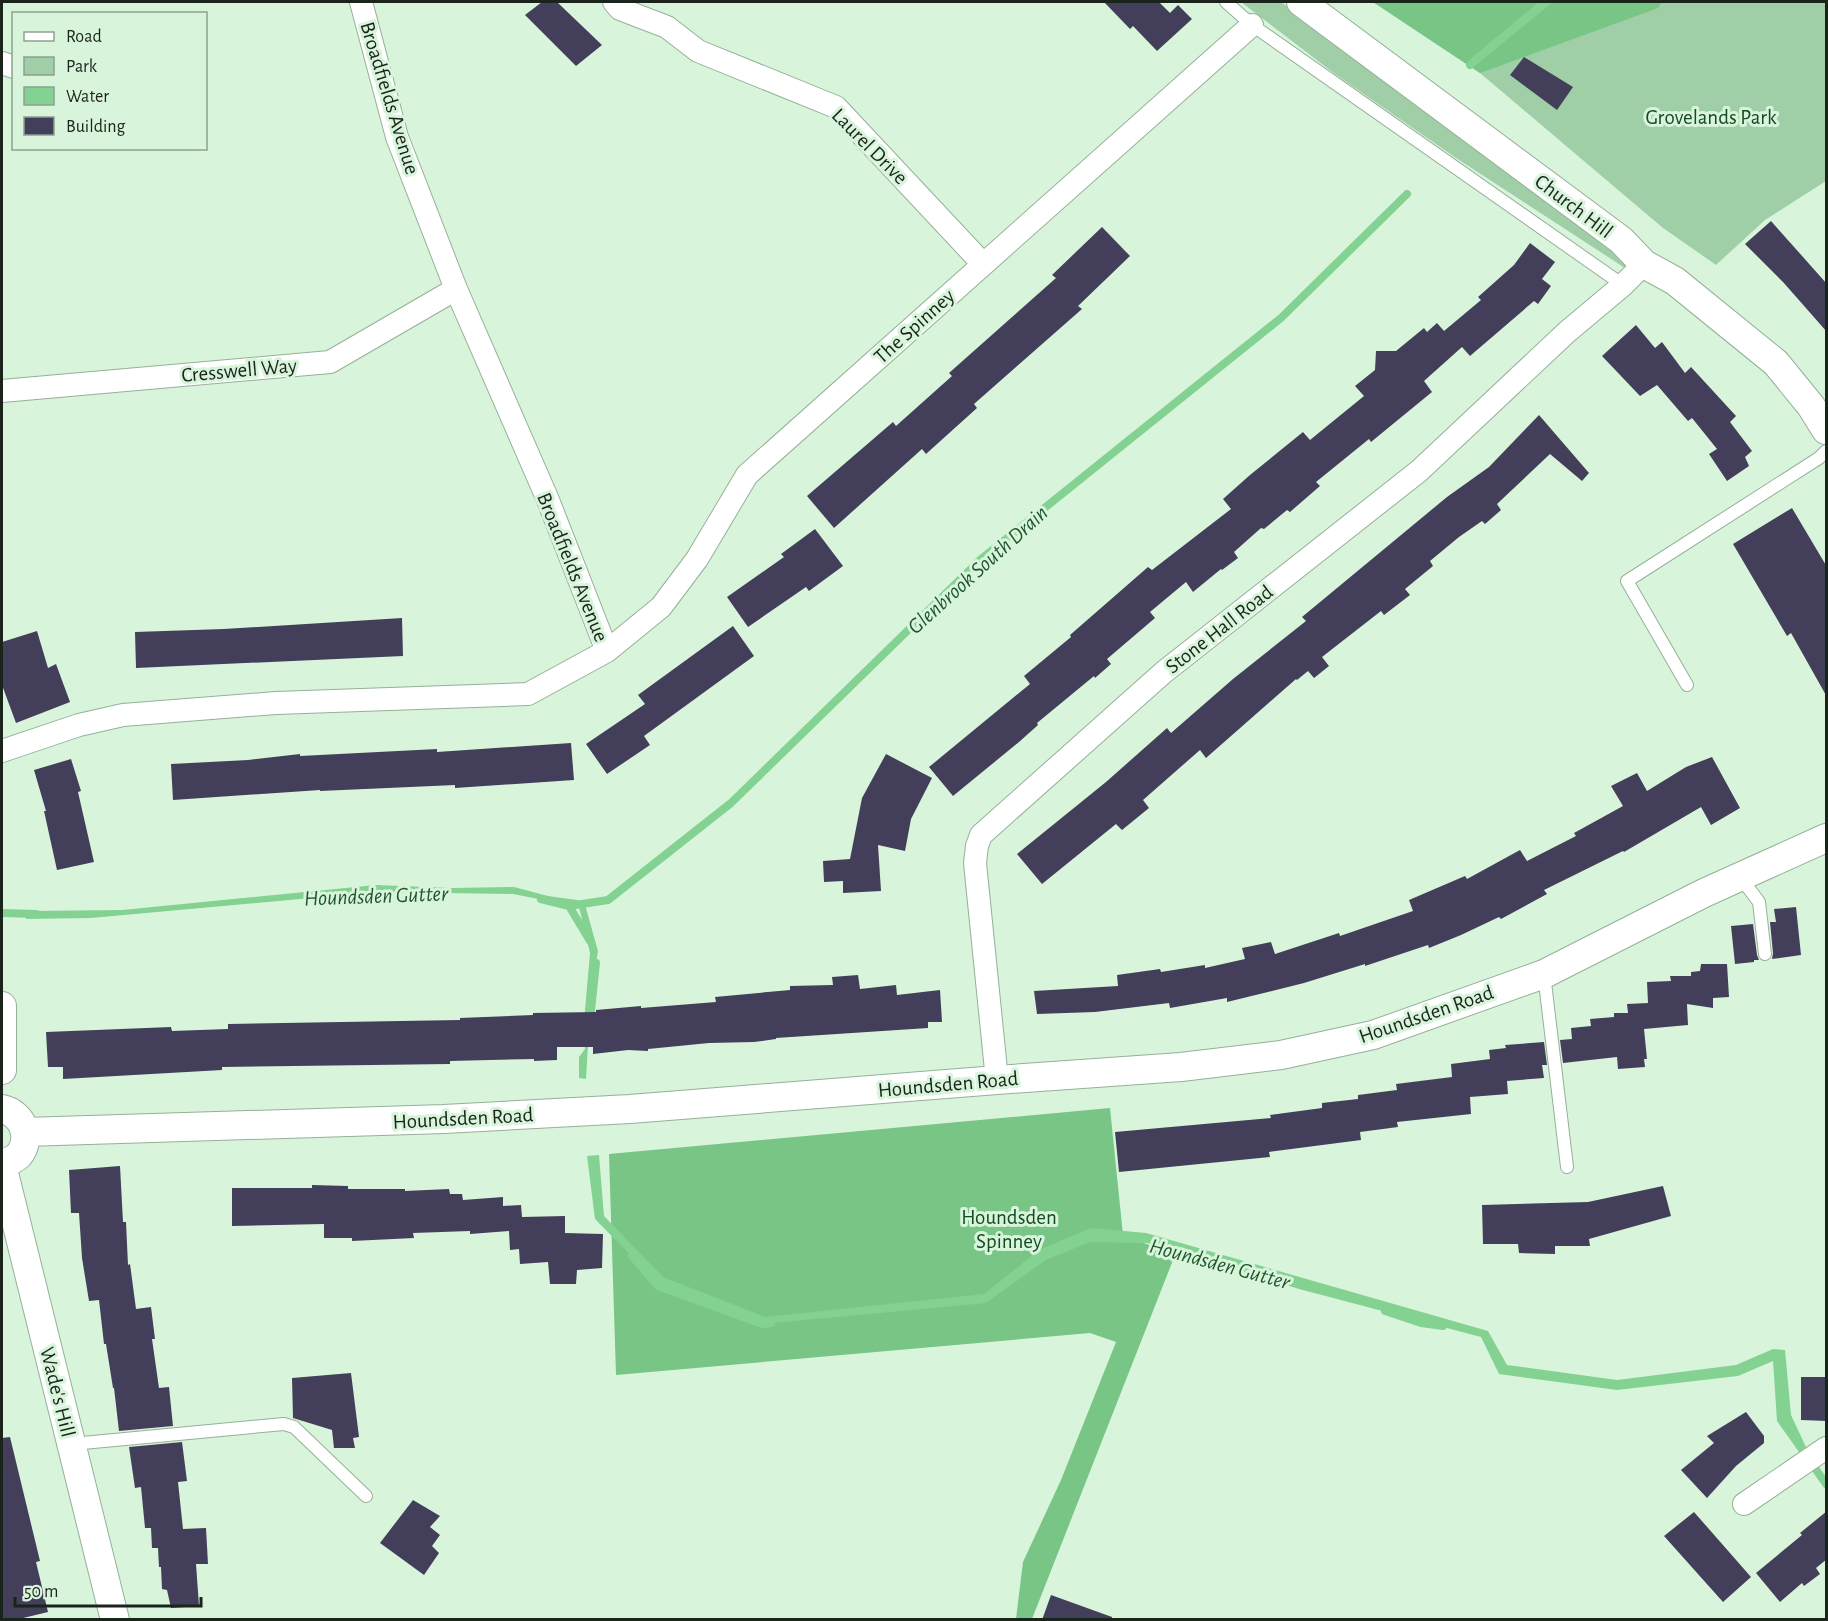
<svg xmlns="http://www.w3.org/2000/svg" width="1828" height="1621" viewBox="0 0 1828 1621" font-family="'Alegreya Sans',sans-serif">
	<rect width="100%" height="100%" fill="#d8f5dc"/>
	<path fill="#a0cfa7" d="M1241,2H1281L1633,257L1628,270L1456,158L1335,74Z
		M1373,2H1826V181L1765,220L1716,265L1663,228L1480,73Z"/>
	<path fill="#78c585" d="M1373,2H1662L1658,8L1480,73Z
		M1110,1108L1123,1235L1175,1255L1032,1619H1016L1023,1562L1061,1480L1116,1342L1090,1333L616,1375L609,1154Z"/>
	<path fill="#84d292" d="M1539,2H1553L1476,65L1470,59Z
		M376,885L451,888L514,887L548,896L584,901L598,951L591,996L586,1079L579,1078V1057L585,1049V1010L590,953L579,907L513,894L377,892L91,918L26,919L27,911L122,910Z
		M599,1155L604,1216L663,1277L765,1317L984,1294L1039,1250L1091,1228L1146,1233L1488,1331L1507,1365L1617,1380L1736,1365L1773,1349L1785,1350L1791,1415L1806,1447L1799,1452L1777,1421L1773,1361L1738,1376L1617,1390L1499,1374L1481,1337L1299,1289L1147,1243L1090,1242L1046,1260L986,1303L762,1324L657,1282L595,1219L587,1156Z"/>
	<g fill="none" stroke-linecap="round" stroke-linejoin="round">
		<path stroke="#84d292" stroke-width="8" d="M1470,65L1480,56
			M541,899L569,906L608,900L731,803L981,559L1281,318L1407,194
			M569,906L590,941
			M2,913L36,914
			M590,1020L596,963
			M632,1256L658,1286L762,1324L771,1323
			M1385,1311L1421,1323L1443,1326
			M1810,1461L1826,1484"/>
	</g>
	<path fill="#433f5a" d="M542,2H557L602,45L576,66L525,15Z
		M1104,2H1159L1170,13L1178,5L1192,19L1157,51L1133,26L1130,29Z
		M1524,57L1573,87L1557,110L1510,75Z
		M1771,221L1827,284V332L1783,282L1745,244Z
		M1102,227L1130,256L1078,306L1082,309L974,404L977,408L926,454L922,449L834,528L807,496L893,422L896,426L952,376L949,373L1056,278L1052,275Z
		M1530,243L1555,262L1542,279L1551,286L1538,304L1534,301L1470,356L1462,347L1424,381L1432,392L1371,442L1369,439L1316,482L1320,486L1290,512L1287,510L1264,529L1261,528L1234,552L1238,558L1222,570L1221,569L1193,592L1186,582L1150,612L1155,618L1107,659L1111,664L1095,678L1094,676L1037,723L1038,725L1019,742L953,796L929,767L1030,684L1024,676L1071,637L1070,635L1148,567L1152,570L1231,509L1223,499L1250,475L1303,432L1310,440L1364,396L1355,386L1375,370L1376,351H1396L1424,328L1427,332L1437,323L1444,331L1481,300L1478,297L1514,265Z
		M1636,325L1655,348L1662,342L1685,373L1691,367L1736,416L1730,422L1752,451L1745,457L1749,466L1727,481L1709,454L1717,449L1692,418L1688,421L1657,385L1640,396L1602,356Z
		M1539,415L1589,473L1582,481L1550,454L1497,504L1501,510L1485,524L1482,521L1459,537L1430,561L1433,566L1405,589L1410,595L1384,615L1381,611L1322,657L1329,666L1314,678L1308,671L1297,680L1296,679L1206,758L1200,750L1143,800L1149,808L1122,830L1116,824L1042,884L1017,854L1106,782L1167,728L1171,733L1233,679L1306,621L1302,617L1447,497L1489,467Z
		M1792,508L1827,567V697L1791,633L1787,636L1733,544Z
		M815,529L843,566L809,591L806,587L748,627L727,597L784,557L781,554Z
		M402,618L403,656L136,668L135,632L224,629Z
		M733,626L754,656L644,736L650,745L607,774L586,744L645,704L638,695Z
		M37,631L48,668L56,664L70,702L16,723L2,685V642Z
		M571,743L574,780L455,788V785L320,791V790L173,800L171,764L248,760L300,754V756L437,749V752Z
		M886,754L932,778L911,819L905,851L878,845L881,891L843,893V881L824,882L823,861L850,859L862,798Z
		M1712,757L1740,808L1711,825L1701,807L1624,852L1623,851L1544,890L1547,894L1501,919L1499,917L1461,935L1429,948L1428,945L1365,966V964L1304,983L1227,1002V998L1170,1008L1169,1003L1095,1012L1037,1014L1034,991L1118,986L1117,975L1160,969L1161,972L1205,965V968L1245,959L1242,948L1271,942L1275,954L1339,933L1340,936L1413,911L1409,900L1465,876L1467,879L1520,850L1527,861L1576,836L1574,833L1623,806L1611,786L1637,773L1647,791L1686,767Z
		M71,759L81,791L78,792L94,862L57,870L44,811H46L34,770Z
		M1796,907L1801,955L1772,959L1773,953L1770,922H1776L1774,909Z
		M1753,924L1757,955L1759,960H1754V962L1735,964L1731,926Z
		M1701,964H1727L1729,997L1713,998V1008L1687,1004L1688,1025L1644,1029L1647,1059H1644L1645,1067L1618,1069L1617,1057L1563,1063L1560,1040L1572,1039L1571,1028L1591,1026L1590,1019L1614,1017V1013H1628L1627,1004L1648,1003L1647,982L1671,981L1670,976H1691V972L1700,971Z
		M858,975L860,989L896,985L897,995L940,990L942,1022H928V1028L776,1038V1039L754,1042L709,1043L648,1049V1051L628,1050L593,1054V1047H557V1060L534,1061V1059L450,1061V1064L222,1067V1070L63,1079V1067H48L46,1032L171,1027L172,1031L228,1029V1024L460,1020V1018L533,1015V1013L596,1012V1010L641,1006V1008L716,1002L715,997L790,990V986L833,985L832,977Z
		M1544,1042L1547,1065H1542L1544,1078L1507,1081L1508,1094L1470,1097L1471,1114L1397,1122L1398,1127L1360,1132L1361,1140L1269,1152L1270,1157L1119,1172L1115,1132L1271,1118L1270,1115L1322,1108V1103L1358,1099V1095L1397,1090L1396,1084L1452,1077L1451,1064L1490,1059L1489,1050L1506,1048L1505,1045Z
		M120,1166L123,1222H126L128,1265L130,1264L136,1309L151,1307L155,1339H152L159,1388L169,1387L173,1426L119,1431L114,1388H113L106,1344H104L99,1300L89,1301L82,1258L79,1213H71L69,1170Z
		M312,1185L348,1186V1189H405V1191L449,1189L450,1194H462L463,1200L503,1197V1206L521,1205L522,1217L565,1216V1233L603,1234L602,1268L577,1270L576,1284H550L548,1262L520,1264L519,1249L510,1250L509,1231L470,1234V1231L413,1233L414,1238L352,1241V1238H324V1224L232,1226V1188H312Z
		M1663,1186L1671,1216L1589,1239L1590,1246H1555V1254L1519,1253L1518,1244H1483L1482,1205L1588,1202Z
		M351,1373L359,1437L353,1438L355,1448H334L332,1430L293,1418L292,1378Z
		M1801,1377H1827V1421L1801,1420Z
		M1746,1412L1764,1436V1443L1736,1466L1707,1498L1681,1470L1714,1443L1707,1436Z
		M10,1437L40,1561L36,1562L48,1612L15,1620H2V1438Z
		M182,1442L187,1481L178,1482L183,1529L206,1528L208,1564H196L199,1606L171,1608L167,1590L162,1589L161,1567H159L158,1548H152L151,1528H145L141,1487L135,1488L129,1447Z
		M413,1500L440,1516L430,1527L440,1535L432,1546L439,1553L424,1575L380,1543Z
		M1827,1511V1559L1816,1568L1820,1574L1804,1586L1802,1583L1780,1602L1756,1573L1802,1535L1800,1533Z
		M1694,1512L1751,1577L1723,1602L1664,1536Z
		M1051,1595L1112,1617V1620H1042Z"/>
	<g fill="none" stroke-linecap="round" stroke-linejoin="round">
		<defs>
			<path id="service" d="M1226,2L1252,25L1623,285
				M1687,685L1627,581L1819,458L1826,451
				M1740,877L1759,902L1765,954
				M1544,974L1567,1167
				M72,1444L284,1424L294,1427L366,1496"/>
			<path id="minor" d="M361,2L397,137L456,289L548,500L607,651
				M614,2L620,9L667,27L698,51L836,107L983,264
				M2,63L14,67
				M2,391L330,362L456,289
				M2,751L79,725L123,715L276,703L528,694L607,651L661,607L697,559L747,475L1252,25
				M997,1080L975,863L977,846L981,835L1164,672L1419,471L1567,332L1623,285L1644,264
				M1744,1504L1826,1448"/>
			<path id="tertiary" d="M1301,2L1621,240L1644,264L1675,281L1776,363L1811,406L1826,430
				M2,1006V1070
				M2,1109C22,1113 33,1137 19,1155C14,1160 8,1162 2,1164
				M25,1132L444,1119L630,1109L997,1080L1181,1067L1281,1055L1373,1035L1544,974L1704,893L1826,838
				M2,1165L115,1620"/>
		</defs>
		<use href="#service" stroke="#95b098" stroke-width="14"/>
		<use href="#minor" stroke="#95b098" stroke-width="24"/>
		<use href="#tertiary" stroke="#95b098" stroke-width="30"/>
		<use href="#service" stroke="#fff" stroke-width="12"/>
		<use href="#minor" stroke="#fff" stroke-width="22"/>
		<use href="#tertiary" stroke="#fff" stroke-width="28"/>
	</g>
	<g text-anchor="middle" stroke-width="6" stroke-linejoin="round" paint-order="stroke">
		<g font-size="21" fill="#1a241b" stroke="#d8f5dc">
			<text transform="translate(390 98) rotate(73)" y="7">Broadfields Avenue</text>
			<text transform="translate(870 146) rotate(45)" y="7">Laurel Drive</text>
			<text transform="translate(1574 206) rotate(37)" y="7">Church Hill</text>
			<text transform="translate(914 326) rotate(-42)" y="7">The Spinney</text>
			<text transform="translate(239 370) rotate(-5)" y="7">Cresswell Way</text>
			<text transform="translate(573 567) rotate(68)" y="7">Broadfields Avenue</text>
			<text transform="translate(1219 629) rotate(-38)" y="7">Stone Hall Road</text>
			<text transform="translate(1426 1014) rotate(-19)" y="7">Houndsden Road</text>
			<text transform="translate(948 1084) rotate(-5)" y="7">Houndsden Road</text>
			<text transform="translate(463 1118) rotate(-3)" y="7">Houndsden Road</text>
			<text transform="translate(58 1392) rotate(76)" y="7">Wade's Hill</text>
		</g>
		<g font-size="21" fill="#144b23" stroke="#d8f5dc">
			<text x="1711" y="124">Grovelands Park</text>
			<text x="1009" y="1224">Houndsden<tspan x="1009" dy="24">Spinney</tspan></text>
		</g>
		<g font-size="22" font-style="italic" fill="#21562d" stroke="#d8f5dc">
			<text transform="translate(977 569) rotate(-42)" y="8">Glenbrook South Drain</text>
			<text transform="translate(376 895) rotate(-2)" y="8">Houndsden Gutter</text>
			<text transform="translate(1220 1263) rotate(15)" y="8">Houndsden Gutter</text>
		</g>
	</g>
	<rect width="1828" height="1621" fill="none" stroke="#1a241b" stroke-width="6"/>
	<rect x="12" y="12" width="195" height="138" fill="#d8f5dc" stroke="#8ca18f" stroke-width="1.5"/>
	<rect x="24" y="32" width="30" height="9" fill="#ffffff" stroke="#8ca18f" stroke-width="1.5"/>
	<text x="66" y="42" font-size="18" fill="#1a241b">Road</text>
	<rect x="24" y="57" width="30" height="18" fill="#a0cfa7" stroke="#8ca18f" stroke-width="1.5"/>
	<text x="66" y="72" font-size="18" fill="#1a241b">Park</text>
	<rect x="24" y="87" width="30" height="18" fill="#84d292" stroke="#8ca18f" stroke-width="1.5"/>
	<text x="66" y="102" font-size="18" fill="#1a241b">Water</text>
	<rect x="24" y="117" width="30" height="18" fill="#433f5a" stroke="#8ca18f" stroke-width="1.5"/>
	<text x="66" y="132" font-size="18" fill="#1a241b">Building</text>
	<path d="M15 1597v9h186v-9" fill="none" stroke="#1a241b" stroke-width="3"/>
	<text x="24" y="1597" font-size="18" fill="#1a241b" stroke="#d8f5dc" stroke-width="4.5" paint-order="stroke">50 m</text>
</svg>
